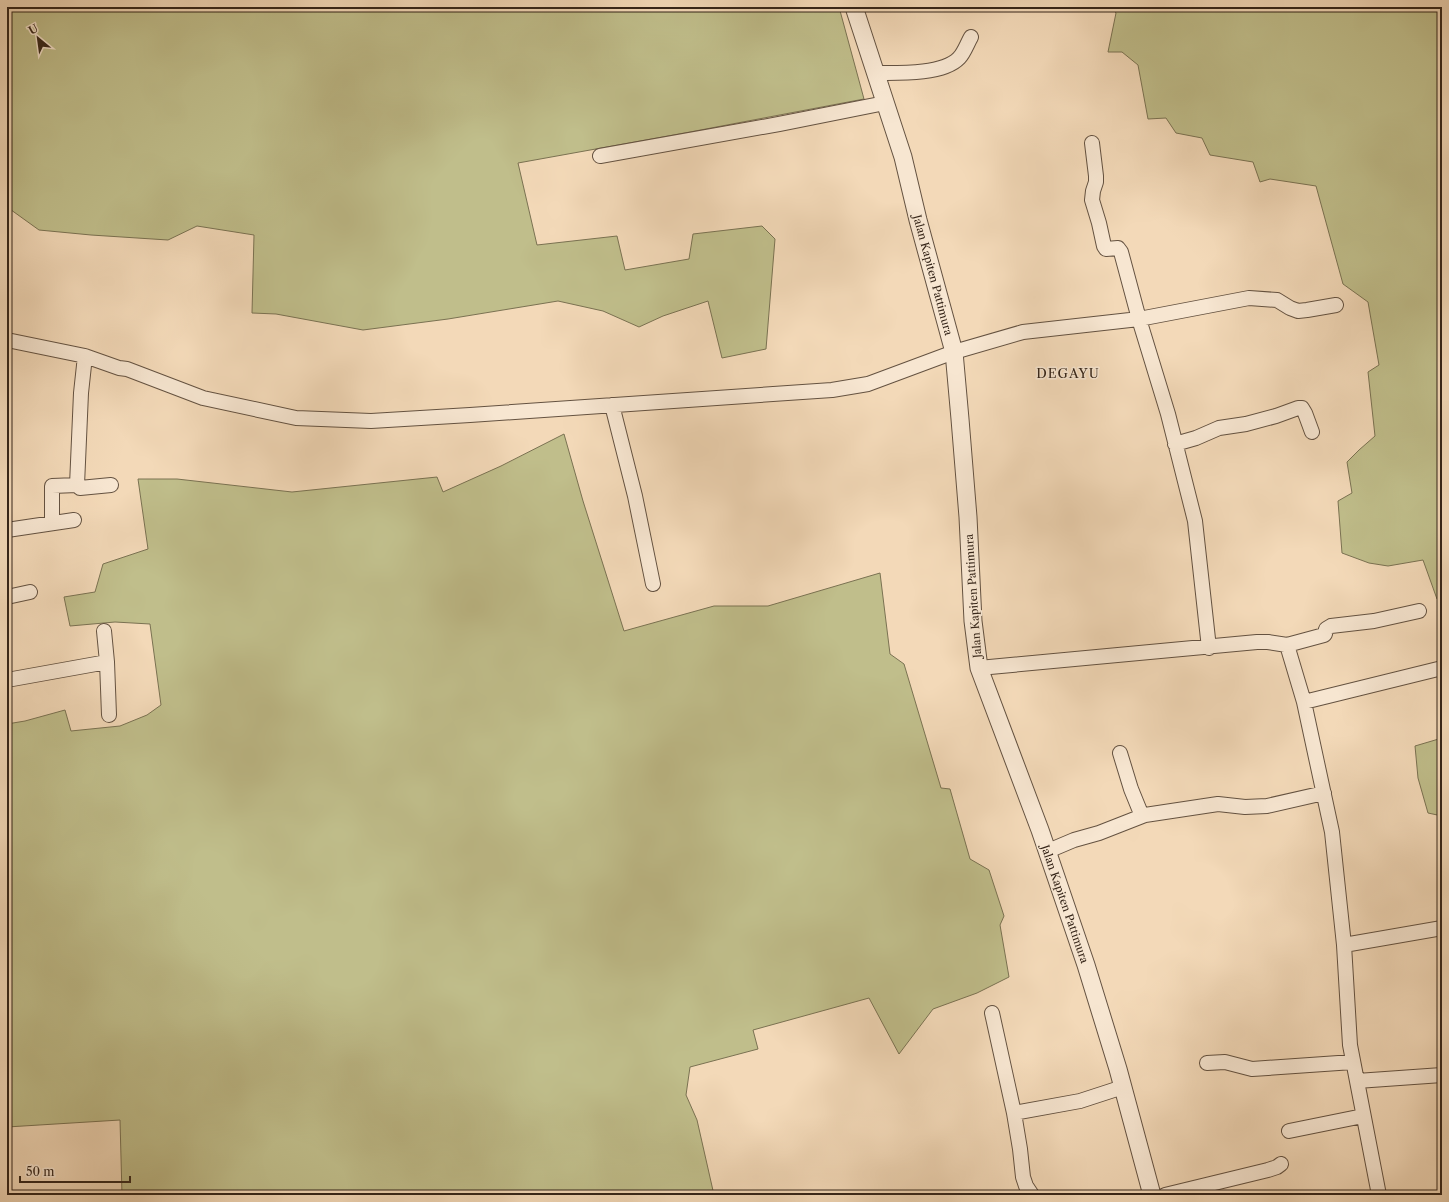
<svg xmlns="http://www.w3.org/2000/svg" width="1449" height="1202" viewBox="0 0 1449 1202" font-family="'Libre Caslon Text',serif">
	<rect width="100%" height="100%" fill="#f3d9b8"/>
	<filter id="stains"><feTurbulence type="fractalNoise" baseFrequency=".005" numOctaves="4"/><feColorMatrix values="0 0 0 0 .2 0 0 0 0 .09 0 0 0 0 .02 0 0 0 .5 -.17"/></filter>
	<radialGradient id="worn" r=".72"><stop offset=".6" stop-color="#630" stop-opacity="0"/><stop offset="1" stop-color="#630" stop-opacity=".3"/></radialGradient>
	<path fill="#c0be8b" stroke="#7a7252" d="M7,7H839L864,99L690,132L518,163L537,245L617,236L625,270L689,259L693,234L762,226L775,239L766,349L722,358L708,301L663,316L639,327L603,311L558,301L448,319L363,330L276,314L252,313L254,235L197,226L168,240L91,235L39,230L7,207Z
		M1112,7H1442V597L1437,599L1423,560L1388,566L1369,563L1342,553L1338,501L1352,493L1347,462L1359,450L1375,436L1368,372L1379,365L1368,302L1343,284L1316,186L1270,179L1260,182L1253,162L1210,155L1202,138L1176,133L1166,118L1148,119L1138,65L1122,52H1108L1116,13Z
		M564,434L583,501L624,631L714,606H768L880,573L890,654L904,664L941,788L950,789L970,859L989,870L1004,916L1000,925L1009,977L977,993L933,1009L899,1054L869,998L753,1030L758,1049L690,1067L686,1095L697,1120L714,1195H122L120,1120L7,1127V724L25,721L65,710L71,731L120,726L147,715L161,705L150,624L115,622L70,626L64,597L95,592L103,564L148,549L138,479H177L292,492L437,477L443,492L501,466Z
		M1442,738V816L1428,813L1418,778L1415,746Z"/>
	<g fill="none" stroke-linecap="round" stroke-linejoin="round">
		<defs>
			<path id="minor" d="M875,73C896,73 943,75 959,58C964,53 967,44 971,37
				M1092,143L1096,176V182L1093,191L1092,200L1099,223L1104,246L1106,249L1118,248L1121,252L1139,319L1249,298L1277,300L1290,308L1298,311L1307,310L1336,305
				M600,156L779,124L885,103
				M7,340L85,356L119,368L127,369L203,398L296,418L371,421L470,415L832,390L868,384L954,352L1023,332L1139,319L1168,414L1195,521L1209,648
				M85,356L81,393L77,485L80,488L111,485
				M612,405L635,496L653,584
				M1175,444L1196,438L1219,428L1246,424L1276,416L1298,408H1302L1305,413L1312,432
				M52,523V486L77,485
				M7,530L74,520
				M7,597L30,592
				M104,631L107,662L109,715
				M1287,645L1324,635L1325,634L1326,629L1331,626L1374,621L1419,611
				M979,668L1257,642H1268L1287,645L1304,702L1332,832L1344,945L1350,1045L1379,1195
				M7,680L107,662
				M1304,702L1442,668
				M1120,753L1131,789L1142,816
				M1048,851L1074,840L1099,833L1145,815L1218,804L1245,807L1267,806L1324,793
				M1344,945L1442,928
				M992,1013L1014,1113L1020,1149L1023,1177L1026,1186L1032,1195
				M1207,1063L1225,1062L1252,1069L1353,1062
				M1357,1081L1442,1075
				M1014,1113L1080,1101L1123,1087
				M1289,1131L1363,1116
				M1165,1195L1268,1170L1277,1167L1281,1164"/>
			<path id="tertiary" d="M854,7L903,157L918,220L954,352L960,419L968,517L973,621L979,668L1040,830L1086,965L1118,1069L1152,1195"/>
		</defs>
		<use href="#minor" stroke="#645241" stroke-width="16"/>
		<use href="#tertiary" stroke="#645241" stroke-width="19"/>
		<use href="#minor" stroke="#f7e6d1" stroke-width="14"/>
		<use href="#tertiary" stroke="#f7e6d1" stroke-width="17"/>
	</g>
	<g text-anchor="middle" stroke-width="3" stroke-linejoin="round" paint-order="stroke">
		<g font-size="11" fill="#352519" stroke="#f7e6d1">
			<text transform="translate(933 275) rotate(75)" y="4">Jalan Kapiten Pattimura</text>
			<text transform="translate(973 596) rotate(-94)" y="4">Jalan Kapiten Pattimura</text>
			<text transform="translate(1065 904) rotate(71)" y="4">Jalan Kapiten Pattimura</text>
		</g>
		<g font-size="13" letter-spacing="1" fill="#352519" stroke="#f7e6d1">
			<text x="1068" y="378">DEGAYU</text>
		</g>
	</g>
	<rect width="1449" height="1202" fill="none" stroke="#f3d9b8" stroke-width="24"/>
	<rect x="8" y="8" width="1433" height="1186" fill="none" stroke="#352519" stroke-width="2"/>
	<rect x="12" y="12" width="1425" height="1178" fill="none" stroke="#352519"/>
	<g transform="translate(38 38) rotate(331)" stroke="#f7e6d1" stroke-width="3" paint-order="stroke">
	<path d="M0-3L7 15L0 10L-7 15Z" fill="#352519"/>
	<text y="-6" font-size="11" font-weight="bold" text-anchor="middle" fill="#352519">U</text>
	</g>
	<path d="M20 1176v6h110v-6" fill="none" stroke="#352519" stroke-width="2"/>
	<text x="26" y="1176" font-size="12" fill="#352519" stroke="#f7e6d1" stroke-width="3" paint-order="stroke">50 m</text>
	<rect width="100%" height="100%" filter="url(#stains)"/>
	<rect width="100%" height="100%" fill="url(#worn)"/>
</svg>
